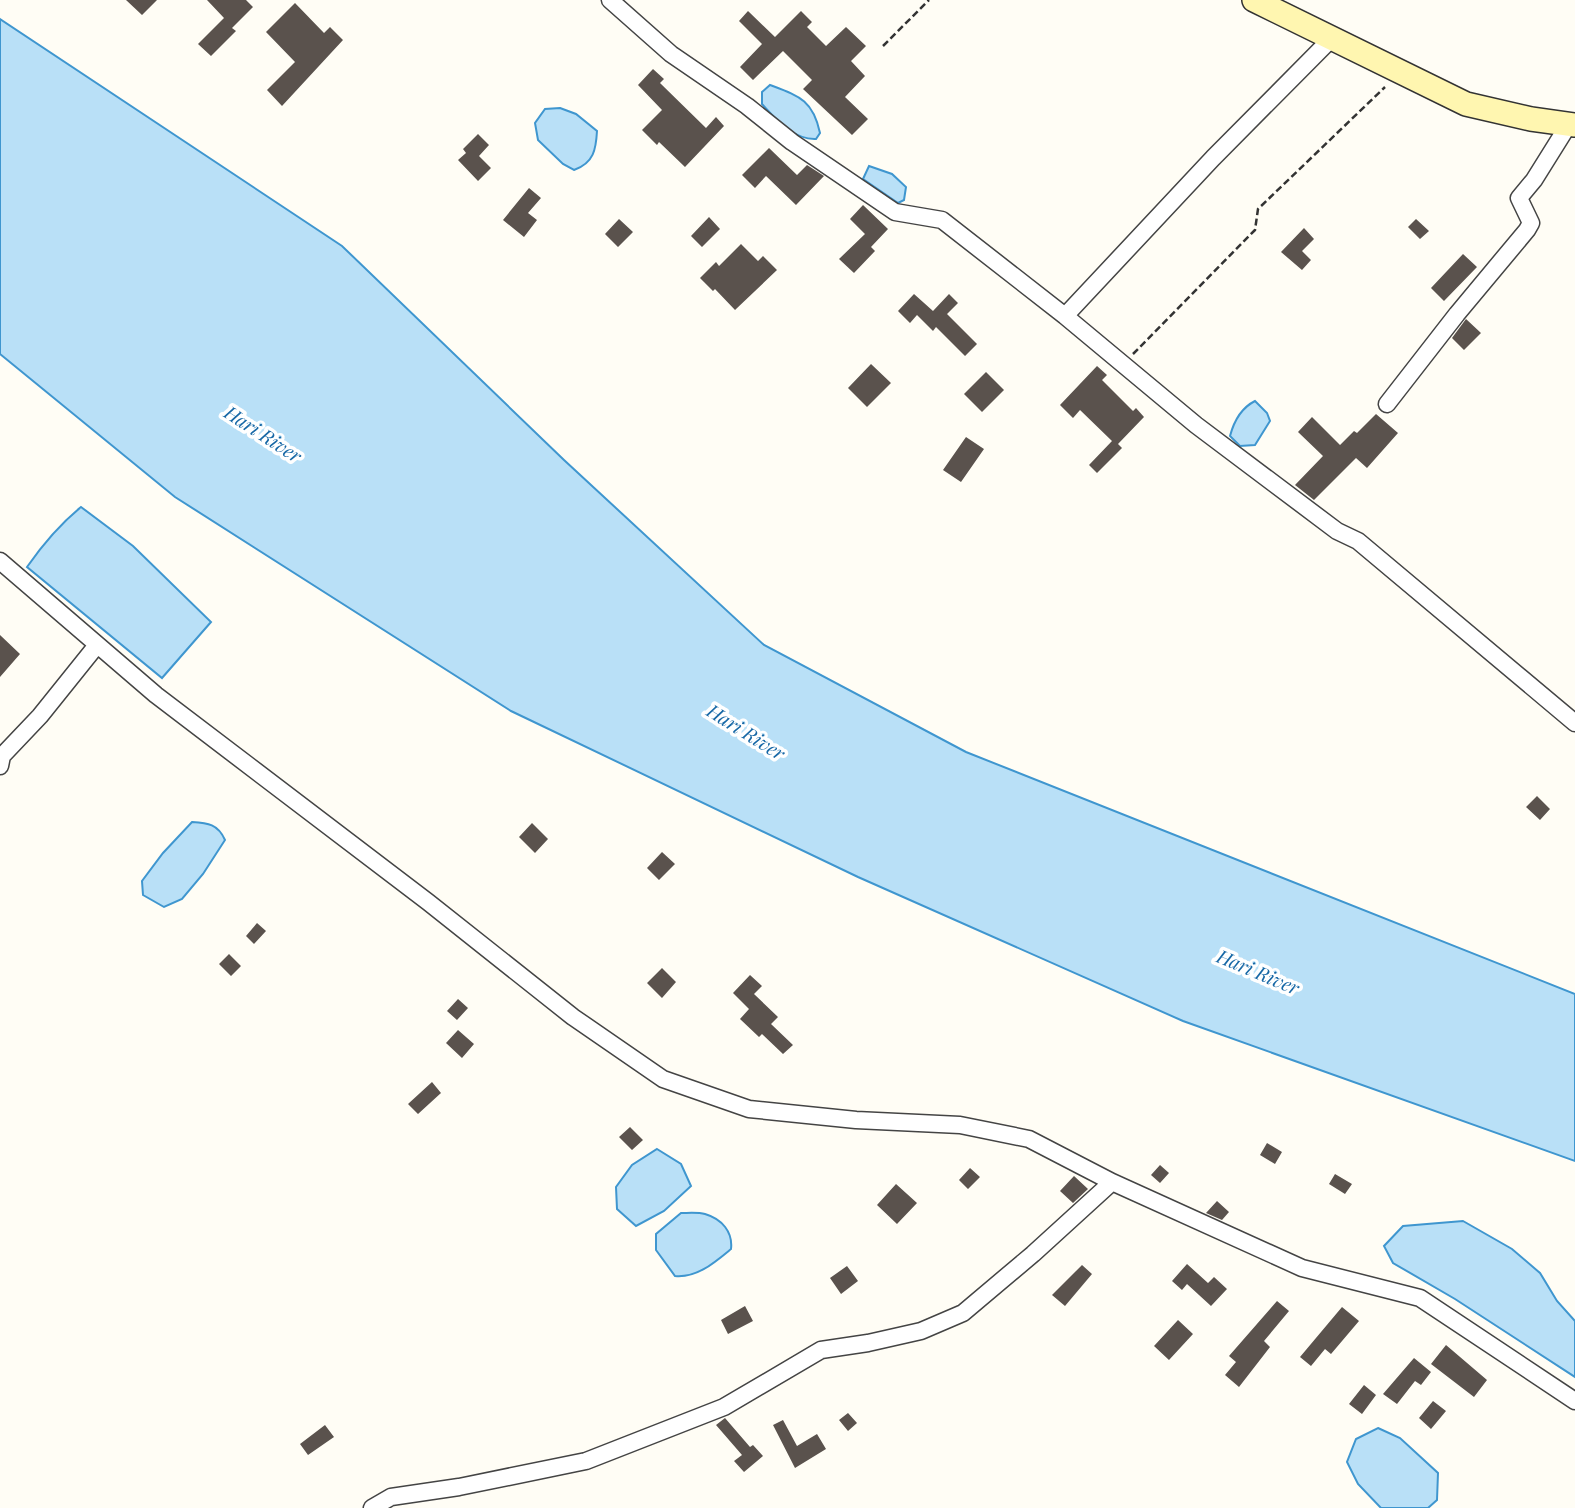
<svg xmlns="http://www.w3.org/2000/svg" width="1575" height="1508" viewBox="0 0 1575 1508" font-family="'Playfair Display',serif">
	<rect width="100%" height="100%" fill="#fffdf5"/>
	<path fill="#b9e0f7" stroke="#3f96cf" stroke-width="2" d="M0,19L342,246L564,460L764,645L966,752L1575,994V1161L1183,1021L858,877L511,711L175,497L0,354Z
		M770,85C799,96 813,100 820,133L816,139C793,140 776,119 762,104V92Z
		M560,108L576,114L597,131C596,149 594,163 574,170L563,164L538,140L535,123L545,109Z
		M869,166L892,174L906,187L904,200L898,203L863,179Z
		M1255,401L1267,413L1270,421L1255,445L1240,446L1230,436C1234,421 1241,408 1255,401Z
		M81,507L133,546L211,622L162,678L27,567C43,544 59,525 81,507Z
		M192,822C208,823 218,824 225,840L203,874L182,899L164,907L143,895L142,881L163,853Z
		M657,1149L681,1164L691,1186L664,1211L636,1226L617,1209L616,1187L632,1165Z
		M681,1213C688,1213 698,1212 705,1214C722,1219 733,1232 731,1249C714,1263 697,1278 675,1276L656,1250V1234Z
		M1463,1221L1512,1249L1540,1273L1557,1301L1575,1321V1377L1455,1299L1393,1263L1384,1246L1403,1226Z
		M1378,1428L1400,1438L1438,1473L1437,1500L1428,1508H1381L1358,1484L1347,1462L1356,1439Z"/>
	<path fill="#5a524d" d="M126,0H157L142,15Z
		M207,0H246L253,7L232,28L236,31L211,56L198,44L224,18Z
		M295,3L324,33L330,27L343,40L282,106L267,90L295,62L266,32Z
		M748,11L775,37L801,11L812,22L807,27L826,46L846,27L866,46L851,61L865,76L845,97L868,119L852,135L803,89L812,80L783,51L753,80L740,67L762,44L739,21Z
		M653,69L664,79L660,83L706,128L716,117L724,126L685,167L659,142L657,145L642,130L662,110L638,85Z
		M478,134L489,145L479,156L491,168L478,181L458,160L466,153L463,149Z
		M769,148L797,175L807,165L824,176L796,205L766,176L755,188L742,175Z
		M529,188L541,198L528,213L537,220L524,237L503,220Z
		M863,205L888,229L871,247L875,251L854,273L839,259L865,234L850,219Z
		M709,217L720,229L702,247L691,236Z
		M619,219L633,232L618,247L605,234Z
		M1416,219L1429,231L1420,239L1408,227Z
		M1304,228L1314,239L1302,251L1311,260L1302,270L1281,252Z
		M741,244L758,261L763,256L777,270L735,310L715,289L713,291L700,278L716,262L719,266Z
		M1463,254L1477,267L1444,301L1431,288Z
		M914,294L933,311L949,294L958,303L947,314L977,344L965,356L936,327L933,331L917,315L910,323L898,311Z
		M1466,319L1481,333L1464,350L1452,338Z
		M871,364L891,383L867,407L848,388Z
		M1097,366L1107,375L1102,380L1133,411L1136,408L1144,417L1118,444L1122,448L1097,473L1089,465L1112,441L1080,410L1073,418L1060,405Z
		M986,372L1004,390L982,412L964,394Z
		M1376,414L1398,433L1367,468L1356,458L1314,500L1295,485L1323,456L1298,432L1312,417L1340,445L1354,431L1357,433Z
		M966,437L984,449L961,482L943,470Z
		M0,635L20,654L0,677Z
		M1537,796L1550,809L1540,820L1526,807Z
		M532,823L548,839L535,853L519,837Z
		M662,852L675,864L659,880L647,868Z
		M257,923L266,931L254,944L246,936Z
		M229,954L241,966L231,976L219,964Z
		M662,968L676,982L662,998L647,983Z
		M750,975L762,986L754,994L778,1017L771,1024L793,1045L783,1054L762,1034L759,1037L740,1019L749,1009L733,993Z
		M458,999L468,1008L457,1020L447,1011Z
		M458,1030L474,1044L462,1058L446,1043Z
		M432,1082L441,1093L418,1114L408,1104Z
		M630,1127L643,1140L632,1150L619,1137Z
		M1267,1143L1282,1152L1275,1164L1260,1155Z
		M1160,1165L1169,1173L1160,1183L1151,1175Z
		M970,1168L980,1177L968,1189L959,1180Z
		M1335,1174L1352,1184L1345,1194L1329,1184Z
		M1074,1176L1088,1189L1073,1203L1060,1191Z
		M896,1184L917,1203L897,1224L877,1205Z
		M1217,1201L1229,1212L1222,1220L1206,1213Z
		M1187,1264L1208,1283L1214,1277L1227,1289L1211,1306L1187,1284L1182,1290L1172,1281Z
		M1082,1265L1092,1274L1065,1306L1052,1295Z
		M847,1266L858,1281L841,1294L830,1278Z
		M1277,1301L1289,1311L1264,1341L1270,1347L1239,1387L1225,1375L1236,1362L1229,1356Z
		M745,1306L753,1321L728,1334L721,1320Z
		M1342,1307L1359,1321L1331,1354L1325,1349L1311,1366L1300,1357Z
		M1178,1320L1193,1334L1169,1360L1154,1346Z
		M1446,1345L1487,1380L1474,1397L1431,1364Z
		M1414,1358L1431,1372L1421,1385L1415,1381L1397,1404L1383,1394Z
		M1364,1385L1376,1395L1362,1414L1349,1404Z
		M1433,1401L1446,1411L1431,1429L1419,1418Z
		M848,1413L857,1423L848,1431L839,1420Z
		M725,1418L750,1447L753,1445L763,1456L744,1472L734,1461L742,1455L716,1425Z
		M783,1420L797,1446L817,1434L826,1449L795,1468L773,1425Z
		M325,1425L334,1437L308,1455L300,1444Z"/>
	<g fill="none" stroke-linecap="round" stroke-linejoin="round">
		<defs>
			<path id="minor" d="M610,0L671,54L747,106L792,142L895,212L942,220L1065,316L1196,425L1337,531L1358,541L1575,723
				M1065,316L1213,158L1332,38
				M1387,404L1457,314L1527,230L1531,223L1519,198L1534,180L1569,124
				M0,561L156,695L428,902L573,1017L663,1079L749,1109L856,1120L960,1125L1029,1139L1112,1182L1302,1268L1420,1298L1575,1401
				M0,766L2,756L40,716L97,645
				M372,1508L391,1497L459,1487L586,1461L724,1407L821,1350L868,1343L921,1331L963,1313L1033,1254L1112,1182"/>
			<path id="secondary" d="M1254,0L1466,104L1531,119L1575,125"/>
		</defs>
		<use href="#minor" stroke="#444" stroke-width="19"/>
		<use href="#secondary" stroke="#333" stroke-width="26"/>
		<path stroke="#333" stroke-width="2.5" stroke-dasharray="7 3.5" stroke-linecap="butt" d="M883,46L929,0
			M1133,354L1255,230L1258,209L1385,87"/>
		<use href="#minor" stroke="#fff" stroke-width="16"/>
		<use href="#secondary" stroke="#fff6b0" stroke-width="23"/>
	</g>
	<g text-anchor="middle" stroke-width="7" stroke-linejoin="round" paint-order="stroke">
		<g font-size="19" font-style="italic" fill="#1768a6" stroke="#fff">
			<text transform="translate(263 434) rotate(33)" y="7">Hari River</text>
			<text transform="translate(746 732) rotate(32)" y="7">Hari River</text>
			<text transform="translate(1258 972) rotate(23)" y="7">Hari River</text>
		</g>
	</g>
</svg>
